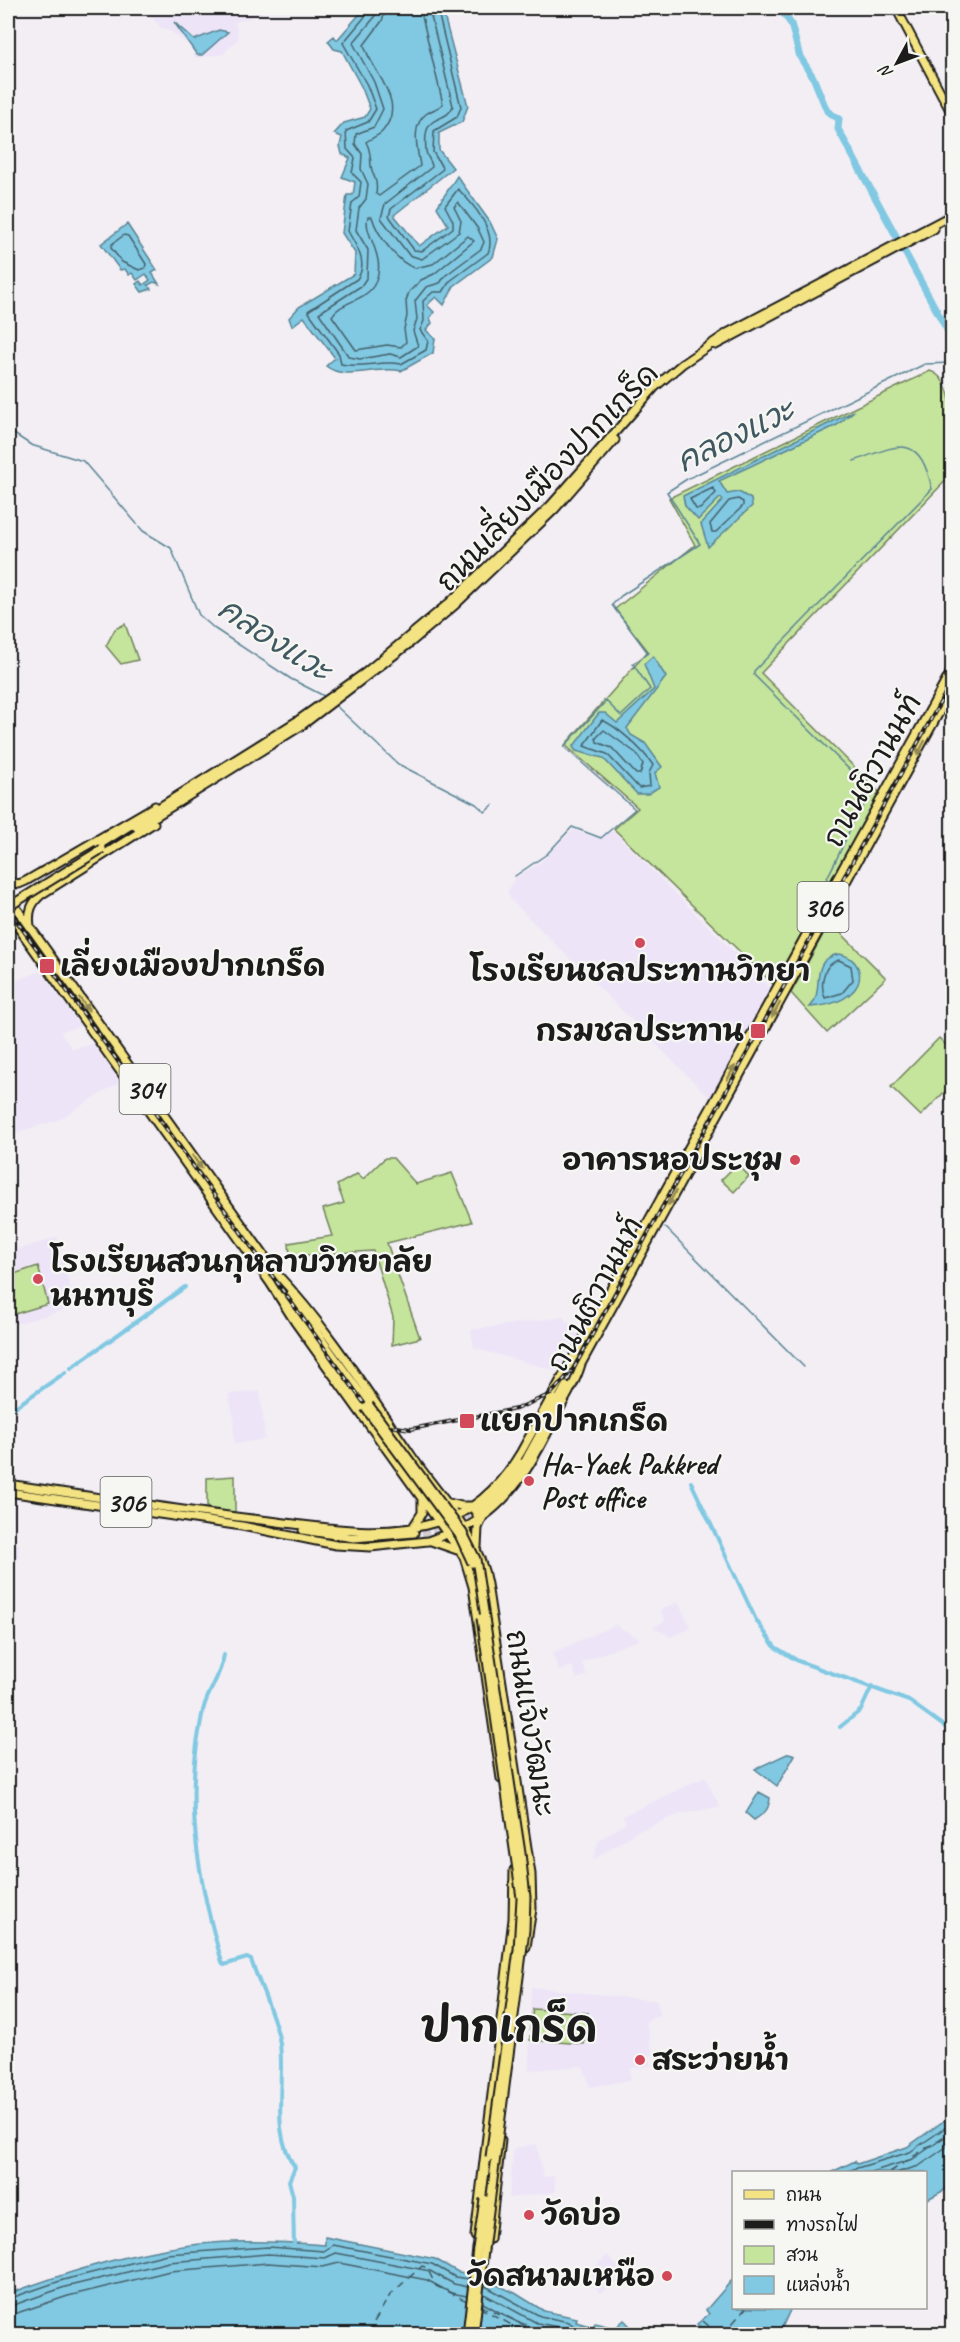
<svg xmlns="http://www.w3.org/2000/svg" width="960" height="2342" viewBox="0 0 960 2342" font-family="Caveat,'Playpen Sans Thai',sans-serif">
	<rect width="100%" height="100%" fill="#f2eef4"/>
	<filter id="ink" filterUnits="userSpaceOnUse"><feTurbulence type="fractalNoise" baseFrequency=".0167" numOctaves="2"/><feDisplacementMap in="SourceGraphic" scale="12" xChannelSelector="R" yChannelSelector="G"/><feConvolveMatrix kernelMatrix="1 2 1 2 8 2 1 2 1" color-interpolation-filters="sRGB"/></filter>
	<g filter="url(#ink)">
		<path fill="#ede4f7" d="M144,8H269L259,15L235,22L239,38L223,54L195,58L190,46L170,31L161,28Z
			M573,830L596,838L613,831L770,988L710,1098L510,899L508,892L515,878L541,862Z
			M41,971L80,1026L60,1032L72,1049L93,1044L120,1082L58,1120L8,1135V984Z
			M8,1220L18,1250L57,1237L75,1307L8,1326Z
			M563,1317L580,1337L557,1371L474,1348L471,1330Z
			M260,1391L265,1439L235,1444L233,1428L235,1422L228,1394Z
			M8,1495L18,1496L13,1525L14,1543L19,1544L18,1558L8,1557Z
			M678,1602L691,1628L671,1637L653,1627L665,1621L660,1610Z
			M615,1625L640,1639L582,1662L587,1675L577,1679L572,1666L559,1671L552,1653Z
			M705,1777L720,1807L679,1814L636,1832L593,1860L599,1840L626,1823L623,1816Z
			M531,1987L657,2001L659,2016L646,2021L653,2055H649L651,2066L630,2068L631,2080L590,2087L583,2066L529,2070Z
			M537,2144L543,2177L554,2176L556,2192L509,2198L514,2148Z
			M607,2255L617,2265L622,2274L620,2281L600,2293L592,2284V2270Z"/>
		<path fill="#c5e49c" stroke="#70805c" stroke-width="1.5" d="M930,371C960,380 952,447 952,474L761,673L881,794L774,985L614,829L638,808L565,745L648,651L615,609L695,545L669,498Z
			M125,624L138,660L121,664L106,646L115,629Z
			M830,922L886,978L827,1033L791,993Z
			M939,1038L952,1051V1084L921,1116L891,1087Z
			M385,1158H393L416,1184L452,1173L472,1222L387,1243L420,1338L392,1345L393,1317L373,1251L290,1256L289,1243L332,1236L323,1209L344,1203L337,1185L357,1174L363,1179Z
			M737,1164L749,1176L734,1192L721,1180Z
			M38,1266L48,1304L8,1316V1276Z
			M235,1476V1513L207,1509V1478Z
			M533,2009L588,2013L584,2044L530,2040V2036H539L535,2030L530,2029Z"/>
		<path fill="#81c8e2" stroke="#598393" stroke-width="1.5" d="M365,8H442L468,106L462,122L439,133V150L453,168L394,215L419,246L448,225L437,207L457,176L490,222L498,239L493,257L454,286L444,305L436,297L427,305L434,312L430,318L432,323L426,330L435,339L433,353L401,371C378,365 345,382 326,366L335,358L304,317L292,326L289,318L299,307L354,274L355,253L342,233L347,195H353L355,182L342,177L350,158L342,154L340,146L342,137L334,134L344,123L365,117L370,109L362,88L342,51L334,49L328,41L334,36L337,40Z
			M174,22L194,40L219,30L228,32L202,55H197Z
			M127,224L157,270L152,273L159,284L154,282L148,285L151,289L142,292L136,284L140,281L143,285L150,280L146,274L137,280L132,273L129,275L125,269L120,270L101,244Z
			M854,411L837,425L719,481L727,494L739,492L751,499L752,506L708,547L701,524L723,500L720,498L698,520L685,506L683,496Z
			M653,656L666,677L627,728L631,735L645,743L662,767L655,773L659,787L648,794H637L603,758L576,751L573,747L599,713H605L617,723L654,689L644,664Z
			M839,954C859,957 867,979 851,993C841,1003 824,1006 810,1007C826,991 807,960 839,954Z
			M789,1753L795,1755L777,1786L755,1769Z
			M759,1792L770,1798C769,1810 765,1813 754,1820L746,1813Z
			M952,2115V2186L926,2200V2172H832L855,2161L857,2164L907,2147Z
			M325,2237L435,2259L458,2272L487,2276L488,2281L515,2293L544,2311L577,2318L576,2322L593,2327L595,2323L615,2328L624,2320L638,2334L642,2331L652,2334H8V2294C59,2275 112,2258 165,2249C217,2239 272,2241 325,2245Z
			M733,2279L734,2308H791L779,2334H690L700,2327L697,2324L709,2314L706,2310Z"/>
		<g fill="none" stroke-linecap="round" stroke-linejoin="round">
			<path stroke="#44616b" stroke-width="1.5" d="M369,8L368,13L343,43L367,85L376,109L368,122L346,131L347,149L355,158L352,173L361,182L359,197L352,203L348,231C356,246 369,263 357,279L308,311L339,354L341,364C361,369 381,360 401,364L426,350L428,341L420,330L424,321L423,301L433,292H443L450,281L488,253C497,232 473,204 458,189L445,206L453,221V228L422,251L414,250L389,216L391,209L443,169L433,152L434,131L457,117L461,107L437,8
				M377,8L374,18L353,43L374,82L383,109L374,127L356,134L355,144L362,154L361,169L368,184L366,199L359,208L356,230L368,250L367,277L361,286L319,313L349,357L360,359L390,354L401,357L418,346L413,331L417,319L415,301L426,287L440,283L446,275L481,249L484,242L478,229L458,202L454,207L461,221L459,232L422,259L409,255L381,218L385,204L432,167C432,161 426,157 426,150C422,109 446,126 453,106L429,8
				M386,8L382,21L364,45C372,73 409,102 382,132C377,137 371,138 366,142C371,151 370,156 371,166C373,178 378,178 376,194L379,196L420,166C418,150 410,126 426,114C432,110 438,108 443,104L420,8
				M368,217H372C377,234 397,263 415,268L433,264L468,236L474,241L434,274L421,280L409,292L406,301L407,316L404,329L406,342L401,347L387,345L356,350L332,316C340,302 365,301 374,285C389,258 362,234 368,217Z
				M124,235L128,236L146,264L145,268L139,270L122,262L111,248L112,244Z
				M713,488L716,493L700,509H696L690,499Z
				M738,499L743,502V506L716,532H712L710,524L729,501Z
				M602,720C618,727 642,749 653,765L649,773L650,786L639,788L607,754L584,746Z
				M604,730L636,753L643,764L640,774H636L612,748L597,742L596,738Z
				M839,960L851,966L853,980L842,993L825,998C820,985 822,964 839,960Z
				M844,2172L910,2152L952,2123
				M871,2172L913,2159L952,2132
				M899,2172L919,2166L952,2143
				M485,2286L540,2316L569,2322L575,2327L591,2332L599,2330L615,2334L624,2330L630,2334
				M484,2294L537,2323L564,2328L572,2334
				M8,2299L63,2280L167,2254L268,2247L324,2251L333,2245L432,2264L455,2277L469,2279
				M483,2303L533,2331L551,2334
				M8,2307L65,2287L169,2262L268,2254L325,2258L336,2253L430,2271L454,2284L468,2287
				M8,2316L68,2296L170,2271L268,2263L323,2267L339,2263L427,2280L451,2293L467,2296"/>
			<path stroke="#598393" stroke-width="1.5" d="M8,430L31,445L83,461L143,531L171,548L199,615L215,629L291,679L326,697
				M334,704L398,764L476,804L485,812L493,805
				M515,876L547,854L572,827L601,838L635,809L564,747L606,701L621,716L650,689L633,664L648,653L612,605L621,596L700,544L667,492L687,479L925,364L951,363
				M815,901C829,875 842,850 852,824C857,812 867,805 871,791L754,675V671L932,489C919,431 898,445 854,461
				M665,1227L804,1367"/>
			<path stroke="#81c8e2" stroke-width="4" d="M71,1368L185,1287
				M8,1412L66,1372
				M691,1482L756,1620L775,1647L798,1661L909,1701L952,1732
				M224,1655C221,1673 213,1684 206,1701C202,1710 201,1722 199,1732C185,1809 200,1888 222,1962L224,1965L247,1958L251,1960C259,1983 277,2021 280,2044C285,2084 270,2132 295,2167L289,2181L293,2196L294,2246
				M840,1727L861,1710L872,1686
				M949,1973L952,1977"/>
			<path stroke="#81c8e2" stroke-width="7" d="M780,8L791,24L800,57L813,77L827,111L839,119L838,129L952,339V375"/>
			<path stroke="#3f5861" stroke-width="1.5" stroke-dasharray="8 6" stroke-linecap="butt" d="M890,2172L952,2131
				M481,2304L485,2308L548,2334
				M479,2307L528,2334
				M703,2321L718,2334
				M367,2334L390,2295L422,2266L427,2268L436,2286L467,2301
				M723,2334L746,2308"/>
			<path stroke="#d2ced4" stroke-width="7" stroke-dasharray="7 3.5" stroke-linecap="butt" d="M459,1526L477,1515
				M422,1532L446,1526L474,1510
				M412,1538L446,1531"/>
			<defs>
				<path id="major" d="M896,8L952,114
					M716,345L934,229
					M137,828L301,726L410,643L455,605L555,509L615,440
					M99,845L297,721L366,672L449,603L551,505L655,387L682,364L729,332L952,215
					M8,882L19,884L26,881L155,806
					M8,896L278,1275
					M8,913L271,1284
					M30,926C28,912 31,903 42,894L154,823
					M277,1274C328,1328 369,1394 411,1455C439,1496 479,1534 487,1584L531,1874L532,1909L526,1947
					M269,1281L295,1322L464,1557L473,1587L501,1779
					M290,1295L369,1405
					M282,1297L365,1408
					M538,1429L554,1399
					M8,1484C95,1497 182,1511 270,1521C328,1528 384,1539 441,1521
					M8,1492L242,1526L336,1545L370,1547L428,1541L452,1532
					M445,1502L461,1506H472
					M474,1510L499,1489L520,1463
					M477,1515L517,1476L566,1386
					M452,1517C481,1506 505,1479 521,1452L952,670
					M413,1527L422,1513V1499
					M462,1529C512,1506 536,1456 559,1410C567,1396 577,1380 581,1364L952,689
					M303,1530L354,1538L414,1533
					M431,1541L460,1551
					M477,1547L478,1528L483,1517
					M501,2140L490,2239L480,2242L475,2236L513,1919L514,1870
					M484,2199L490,2151
					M467,2334L477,2249
					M474,2334L484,2250"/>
			</defs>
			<use href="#major" stroke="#1c1c1c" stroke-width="11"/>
			<use href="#major" stroke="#f4e382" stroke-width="7"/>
			<defs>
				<path id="rail" d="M8,909L374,1417L389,1426L411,1429L516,1409L551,1394L574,1368L952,681"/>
			</defs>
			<use href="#rail" stroke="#1c1c1c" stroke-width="4"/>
			<use href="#rail" stroke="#f6f6f2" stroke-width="1.5" stroke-dasharray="4.5" stroke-linecap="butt"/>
			<defs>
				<path id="major-bridge" d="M8,907L102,849
					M369,1405L463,1533L476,1559L521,1853L526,1897L525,1930L484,2250
					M365,1408L459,1535L472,1563
					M481,1618L521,1898L518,1950L490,2157
					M477,2249L484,2199"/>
			</defs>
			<use href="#major-bridge" stroke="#1c1c1c" stroke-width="11" stroke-linecap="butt"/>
			<use href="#major-bridge" stroke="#f4e382" stroke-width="7"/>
		</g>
		<defs><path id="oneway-solid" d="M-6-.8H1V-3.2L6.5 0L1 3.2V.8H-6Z" transform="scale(1.5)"/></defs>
		<g fill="#938954">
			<use href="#oneway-solid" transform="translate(921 748) rotate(118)"/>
			<use href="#oneway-solid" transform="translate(84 1004) rotate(54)"/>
			<use href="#oneway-solid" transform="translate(776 1010) rotate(119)"/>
			<use href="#oneway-solid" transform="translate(731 1073) rotate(-61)"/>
			<use href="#oneway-solid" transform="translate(197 1162) rotate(55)"/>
			<use href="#oneway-solid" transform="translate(672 1198) rotate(119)"/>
		</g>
	</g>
	<g fill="#d1495b" stroke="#f6f6f2" stroke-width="2">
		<circle cx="640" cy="943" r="6"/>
		<rect x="39" y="958" width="16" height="16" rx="3"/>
		<rect x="750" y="1023" width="16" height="16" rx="3"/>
		<circle cx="795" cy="1160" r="6"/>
		<circle cx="38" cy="1279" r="6"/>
		<rect x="459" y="1413" width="16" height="16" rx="3"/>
		<circle cx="529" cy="1481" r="6"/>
		<circle cx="640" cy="2060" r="6"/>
		<circle cx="529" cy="2215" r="6"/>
		<circle cx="667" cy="2276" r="6"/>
	</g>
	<g text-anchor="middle" stroke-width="4.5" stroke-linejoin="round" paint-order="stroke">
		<g fill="#f6f6f2" stroke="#5d5d5c" stroke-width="1.5">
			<rect x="797.5" y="882" width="51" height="50" rx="4.5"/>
			<rect x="119.5" y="1064" width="51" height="50" rx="4.5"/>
			<rect x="100.5" y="1477" width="51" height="50" rx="4.5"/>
		</g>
		<g font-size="28" font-weight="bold" fill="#1c1c1c">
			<text x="823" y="917">306</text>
			<text x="145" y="1099">304</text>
			<text x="126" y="1512">306</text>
		</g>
		<g font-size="30" fill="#1c1c1c" stroke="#f6f6f2">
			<text transform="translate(547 477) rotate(-46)" y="10">ถนนเลี่ยงเมืองปากเกร็ด</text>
			<text transform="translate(872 770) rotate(-61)" y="10">ถนนติวานนท์</text>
			<text transform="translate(595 1294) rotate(-62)" y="10">ถนนติวานนท์</text>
			<text transform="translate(531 1723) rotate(81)" y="10">ถนนแจ้งวัฒนะ</text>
		</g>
		<g font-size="30" font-weight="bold" fill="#1c1c1c" stroke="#f6f6f2" text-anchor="start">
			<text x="60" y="976">เลี่ยงเมืองปากเกร็ด</text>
			<text x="640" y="981" text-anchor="middle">โรงเรียนชลประทานวิทยา</text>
			<text x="744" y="1041" text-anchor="end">กรมชลประทาน</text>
			<text x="783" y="1170" text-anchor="end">อาคารหอประชุม</text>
			<text x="50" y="1272">โรงเรียนสวนกุหลาบวิทยาลัย<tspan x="50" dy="34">นนทบุรี</tspan></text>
			<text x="480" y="1431">แยกปากเกร็ด</text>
			<text x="541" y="1474">Ha-Yaek Pakkred<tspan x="541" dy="34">Post office</tspan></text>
			<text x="652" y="2070">สระว่ายน้ำ</text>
			<text x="541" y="2225">วัดบ่อ</text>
			<text x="655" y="2286" text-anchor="end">วัดสนามเหนือ</text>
		</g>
		<g font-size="32" font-style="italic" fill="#3f5861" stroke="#f6f6f2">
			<text transform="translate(735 435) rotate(-26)" y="11">คลองแวะ</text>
			<text transform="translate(275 639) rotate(33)" y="11">คลองแวะ</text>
		</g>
		<g font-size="42" font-weight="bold" fill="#1c1c1c" stroke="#f6f6f2">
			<text x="509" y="2041">ปากเกร็ด</text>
		</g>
	</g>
	<rect width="960" height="2342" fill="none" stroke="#f6f6f2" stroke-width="30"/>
	<rect x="15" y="15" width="930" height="2312" fill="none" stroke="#1c1c1c" stroke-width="2" filter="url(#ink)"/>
	<rect x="732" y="2171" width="195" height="138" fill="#f6f6f2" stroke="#9f9f9c" stroke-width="1.5"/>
	<rect x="744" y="2190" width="30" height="9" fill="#f4e382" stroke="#9f9f9c" stroke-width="1.5"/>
	<text x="786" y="2201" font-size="18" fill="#1c1c1c">ถนน</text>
	<rect x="744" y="2220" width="30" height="9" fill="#1c1c1c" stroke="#9f9f9c" stroke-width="1.5"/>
	<text x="786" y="2231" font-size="18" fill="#1c1c1c">ทางรถไฟ</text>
	<rect x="744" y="2246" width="30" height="18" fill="#c5e49c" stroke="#9f9f9c" stroke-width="1.5"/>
	<text x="786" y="2261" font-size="18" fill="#1c1c1c">สวน</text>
	<rect x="744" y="2276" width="30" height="18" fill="#81c8e2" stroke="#9f9f9c" stroke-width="1.5"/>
	<text x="786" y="2291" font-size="18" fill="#1c1c1c">แหล่งน้ำ</text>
	<g transform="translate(897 63) rotate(229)" stroke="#f6f6f2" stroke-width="4.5" paint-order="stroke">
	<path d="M0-4.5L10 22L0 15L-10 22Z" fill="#1c1c1c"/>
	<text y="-9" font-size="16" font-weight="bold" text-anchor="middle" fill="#1c1c1c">N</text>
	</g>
</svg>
